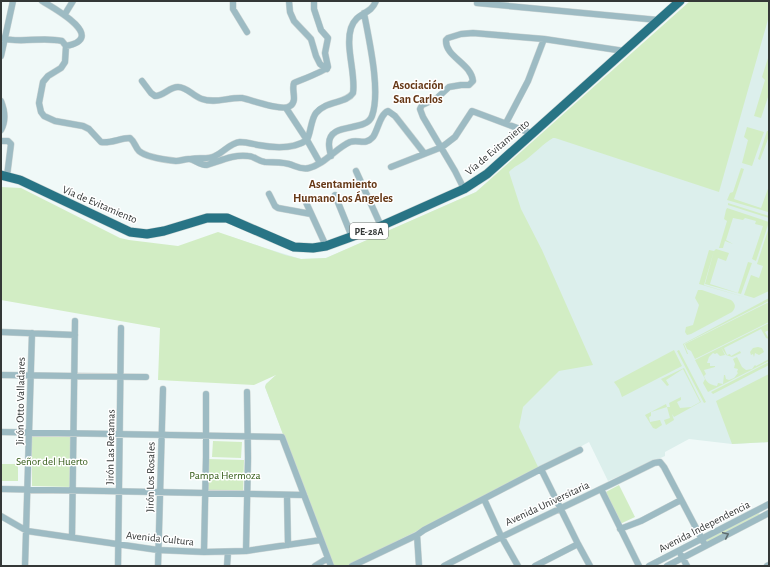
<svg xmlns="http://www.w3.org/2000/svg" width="770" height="567" viewBox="0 0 770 567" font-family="'Alegreya Sans',sans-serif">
	<rect width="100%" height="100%" fill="#f0f9f8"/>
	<path fill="#dcefec" d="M769,1V442L732,444L689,439L665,452V456L608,481L589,442L536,471L348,566L320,531L265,387L266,384L277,374L229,236L265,248L301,259L326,258L354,246L476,192L607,75Z"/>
	<path fill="#d2edc4" d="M690,1H769V16L719,192L555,138H553C542,145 537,151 527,159C521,164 514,166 509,172L521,209L542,250L593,365L559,371L523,407L519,427L539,469L348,566H333L265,387L266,384L276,375L254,385L158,380L160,328L1,300V187L21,188L120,238L129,240L178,246L218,232L285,255L301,259L326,258L476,192Z
		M769,55V94L761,118L754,116L765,80L762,77Z
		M747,127L764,132L752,166L742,163L748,140L744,137Z
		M767,131H769V136L760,160L758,159Z
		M741,168L744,169L734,199L761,208L769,186L768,212L727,200L730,193L733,192Z
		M728,203L769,216V218L728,205Z
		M727,208L769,222L756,261L752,259L763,226L755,224L756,221L745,218L743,220L733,218L726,240L733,244L725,241L723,248H719L727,221L724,219L726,210L739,214L726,210Z
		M769,227V291L754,298L744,295L751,275L759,278L763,266L757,264Z
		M716,249L729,253L726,261L718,258L710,284L738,293L748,262L752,263L741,294L705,284L714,251Z
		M709,250L714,251L704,285L751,299L699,284Z
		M698,290H702L731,300C736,304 736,308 732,312L691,334L687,335L685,332L686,327L693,325L699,305L695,298Z
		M769,298V301L684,344L688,354H687L683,344Z
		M769,302V322L695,359L691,351L687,349L685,344Z
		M769,323V330L765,332L769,339L766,338L761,329L724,348L727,355L730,354L731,356L740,351L741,353L732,357L726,355L721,347Z
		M721,347L725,355L720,356L717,353L715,354L713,353L709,357L707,363H710V366H715V367L704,370L706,374L704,376C706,382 710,385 717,386L718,383L723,384L724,375H725L726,379L729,380L734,378L738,373L737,372L738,369L734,368L735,364L733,359L737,357L742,367L746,370L752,369L755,365L756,366L769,359V361L708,392L703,383L705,379L695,360Z
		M758,347L762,348L764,352L759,355L755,353L754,357L753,354L751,355L750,352L753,348Z
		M674,350L682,366L622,397L619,389L614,382Z
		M679,350L706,402L704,403L677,351Z
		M769,362V365L713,394L711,392Z
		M684,368L701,402L674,417L672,414L674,420L666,425L664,420L670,418L667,407H670L669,403L681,397V400L677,402L680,408L691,407L700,402L683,369L666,380L669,385L667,386L661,379Z
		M769,374V442L732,444L716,401Z
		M666,404L667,407L651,412V416L649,417L650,422L660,420L662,425L656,429L653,428L645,415Z
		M32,435H72V487L32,486Z
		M213,441L242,442L241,458L212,457Z
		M208,459L244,460L243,492L207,491Z
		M1,464H18V481H1Z
		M619,485L635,517L620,524L604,493Z
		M758,513L760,514L759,516L707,542L706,540V539Z"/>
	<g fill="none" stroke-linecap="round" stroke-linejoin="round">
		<defs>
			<path id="minor" d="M233,1V9L247,32
				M289,1L290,12L294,21L311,39L316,56L320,64L327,69
				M477,3L658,20
				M65,14L73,1
				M1,38C21,44 42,36 62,41L66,46C108,38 54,8 42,1
				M66,46L65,62L61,68L48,76L43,82L39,103L41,112L44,116L55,121L83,126L89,129L101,142C110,144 120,138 130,138C135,142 135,147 139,151C146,157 167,160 176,161C180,161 185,159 189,159C194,159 199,165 207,165C220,161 234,154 248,156C254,156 258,161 265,162C272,162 281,162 289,164C296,166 301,170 309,168C325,164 336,148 350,142C359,139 365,146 373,137C378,130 380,114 388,111L395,116L424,153
				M1,56L13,1
				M142,81L151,93L155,96C164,96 169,87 178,87C187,87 193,96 202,99C215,104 229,97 242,98C252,100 283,112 290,106C298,101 291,90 294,83C301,80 325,71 328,67L325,53L328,38L321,30L314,9V1
				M1,101C5,111 6,121 1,130
				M506,123L528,81L544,39
				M1,141H8L11,144L7,176
				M331,156C330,152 329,148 329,144C329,121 366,133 372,116C381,91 369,40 364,13
				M191,159C199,157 208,160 215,156C224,152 230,143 240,142C246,142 253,144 258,145C274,148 294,149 307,140L286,108
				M320,163L307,140C311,132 311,119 316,113C327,100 346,104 353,93C356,74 345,47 351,28C357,11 370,16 376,1
				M391,167L442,147L455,137L472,111L533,134
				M356,171L381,226
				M464,189L455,171L423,117L420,109L422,105L437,98L449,87L461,85H469L473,81C471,63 445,57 446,40L448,38L461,34L473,33L544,39L624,51
				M269,194L275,206L278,208L311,214
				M335,195L352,237
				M304,198L326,246
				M1,332L75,335
				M1,375L146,377
				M1,432L282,437L331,566
				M541,469L578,544L590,566
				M1,489L304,495
				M601,489L639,566
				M287,495L288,545
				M484,499L501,536L518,566
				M1,516L27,531L158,550L204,552L246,551L321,540
				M620,529L641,521L681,500
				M417,535L419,566
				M72,537L75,321
				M246,551L248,458L247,392
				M204,552L206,457V394
				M681,555L687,566
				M25,566L32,333
				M118,566L121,328
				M158,566L163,389
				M227,566L228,552
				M315,566L328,558
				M352,566L417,535L424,530L541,469L580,450
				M444,566C513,530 584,498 654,463L660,462L664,467L705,545
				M535,566L578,544
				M649,566L769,504
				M667,566L769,513
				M767,566L769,565"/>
			<path id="highway" d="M1,175L20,180L130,232L147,234L164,231L207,218H227L294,247L313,248L326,246L381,226L464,189L487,174L680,1"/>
		</defs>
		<use href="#minor" stroke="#ced6d5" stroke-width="7"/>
		<use href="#highway" stroke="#ced6d5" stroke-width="10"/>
		<use href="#minor" stroke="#9dbbc3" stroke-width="6"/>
		<use href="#highway" stroke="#287485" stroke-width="9"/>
	</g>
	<defs><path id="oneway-chevron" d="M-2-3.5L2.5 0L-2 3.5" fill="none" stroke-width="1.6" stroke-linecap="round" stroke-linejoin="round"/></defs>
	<use stroke="#5e6c6f" href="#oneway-chevron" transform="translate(726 535) rotate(-25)"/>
	<g text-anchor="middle" stroke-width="3" stroke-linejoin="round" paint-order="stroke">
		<rect fill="#fff" stroke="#717473" stroke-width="1" x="350" y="223" width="38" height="16" rx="3"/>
		<g font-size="10" font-weight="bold" fill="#343837">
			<text x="369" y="235">PE-28A</text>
		</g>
		<g font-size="11" fill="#343837" stroke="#fff">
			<text transform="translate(497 147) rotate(-40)" y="4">Vía de Evitamiento</text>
			<text transform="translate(100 204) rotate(23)" y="4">Vía de Evitamiento</text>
			<text transform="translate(20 401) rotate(-89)" y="4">Jirón Otto Valladares</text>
			<text transform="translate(110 447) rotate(-89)" y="4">Jirón Las Retamas</text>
			<text transform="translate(150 477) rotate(-89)" y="4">Jirón Los Rosales</text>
			<text transform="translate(547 503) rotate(-25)" y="4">Avenida Universitaria</text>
			<text transform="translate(704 526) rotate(-27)" y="4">Avenida Independencia</text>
			<text transform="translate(160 538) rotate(6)" y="4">Avenida Cultura</text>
		</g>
		<g font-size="11" fill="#305813" stroke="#fff">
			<text x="52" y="465">Señor del Huerto</text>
			<text x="225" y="479">Pampa Hermoza</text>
		</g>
		<g font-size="12" font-weight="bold" fill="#663816" stroke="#fff">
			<text x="418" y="89">Asociación<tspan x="418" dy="14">San Carlos</tspan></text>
			<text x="343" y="188">Asentamiento<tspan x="343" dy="14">Humano Los Ángeles</tspan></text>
		</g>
	</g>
	<rect width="770" height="567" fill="none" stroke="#343837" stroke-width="4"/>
</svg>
